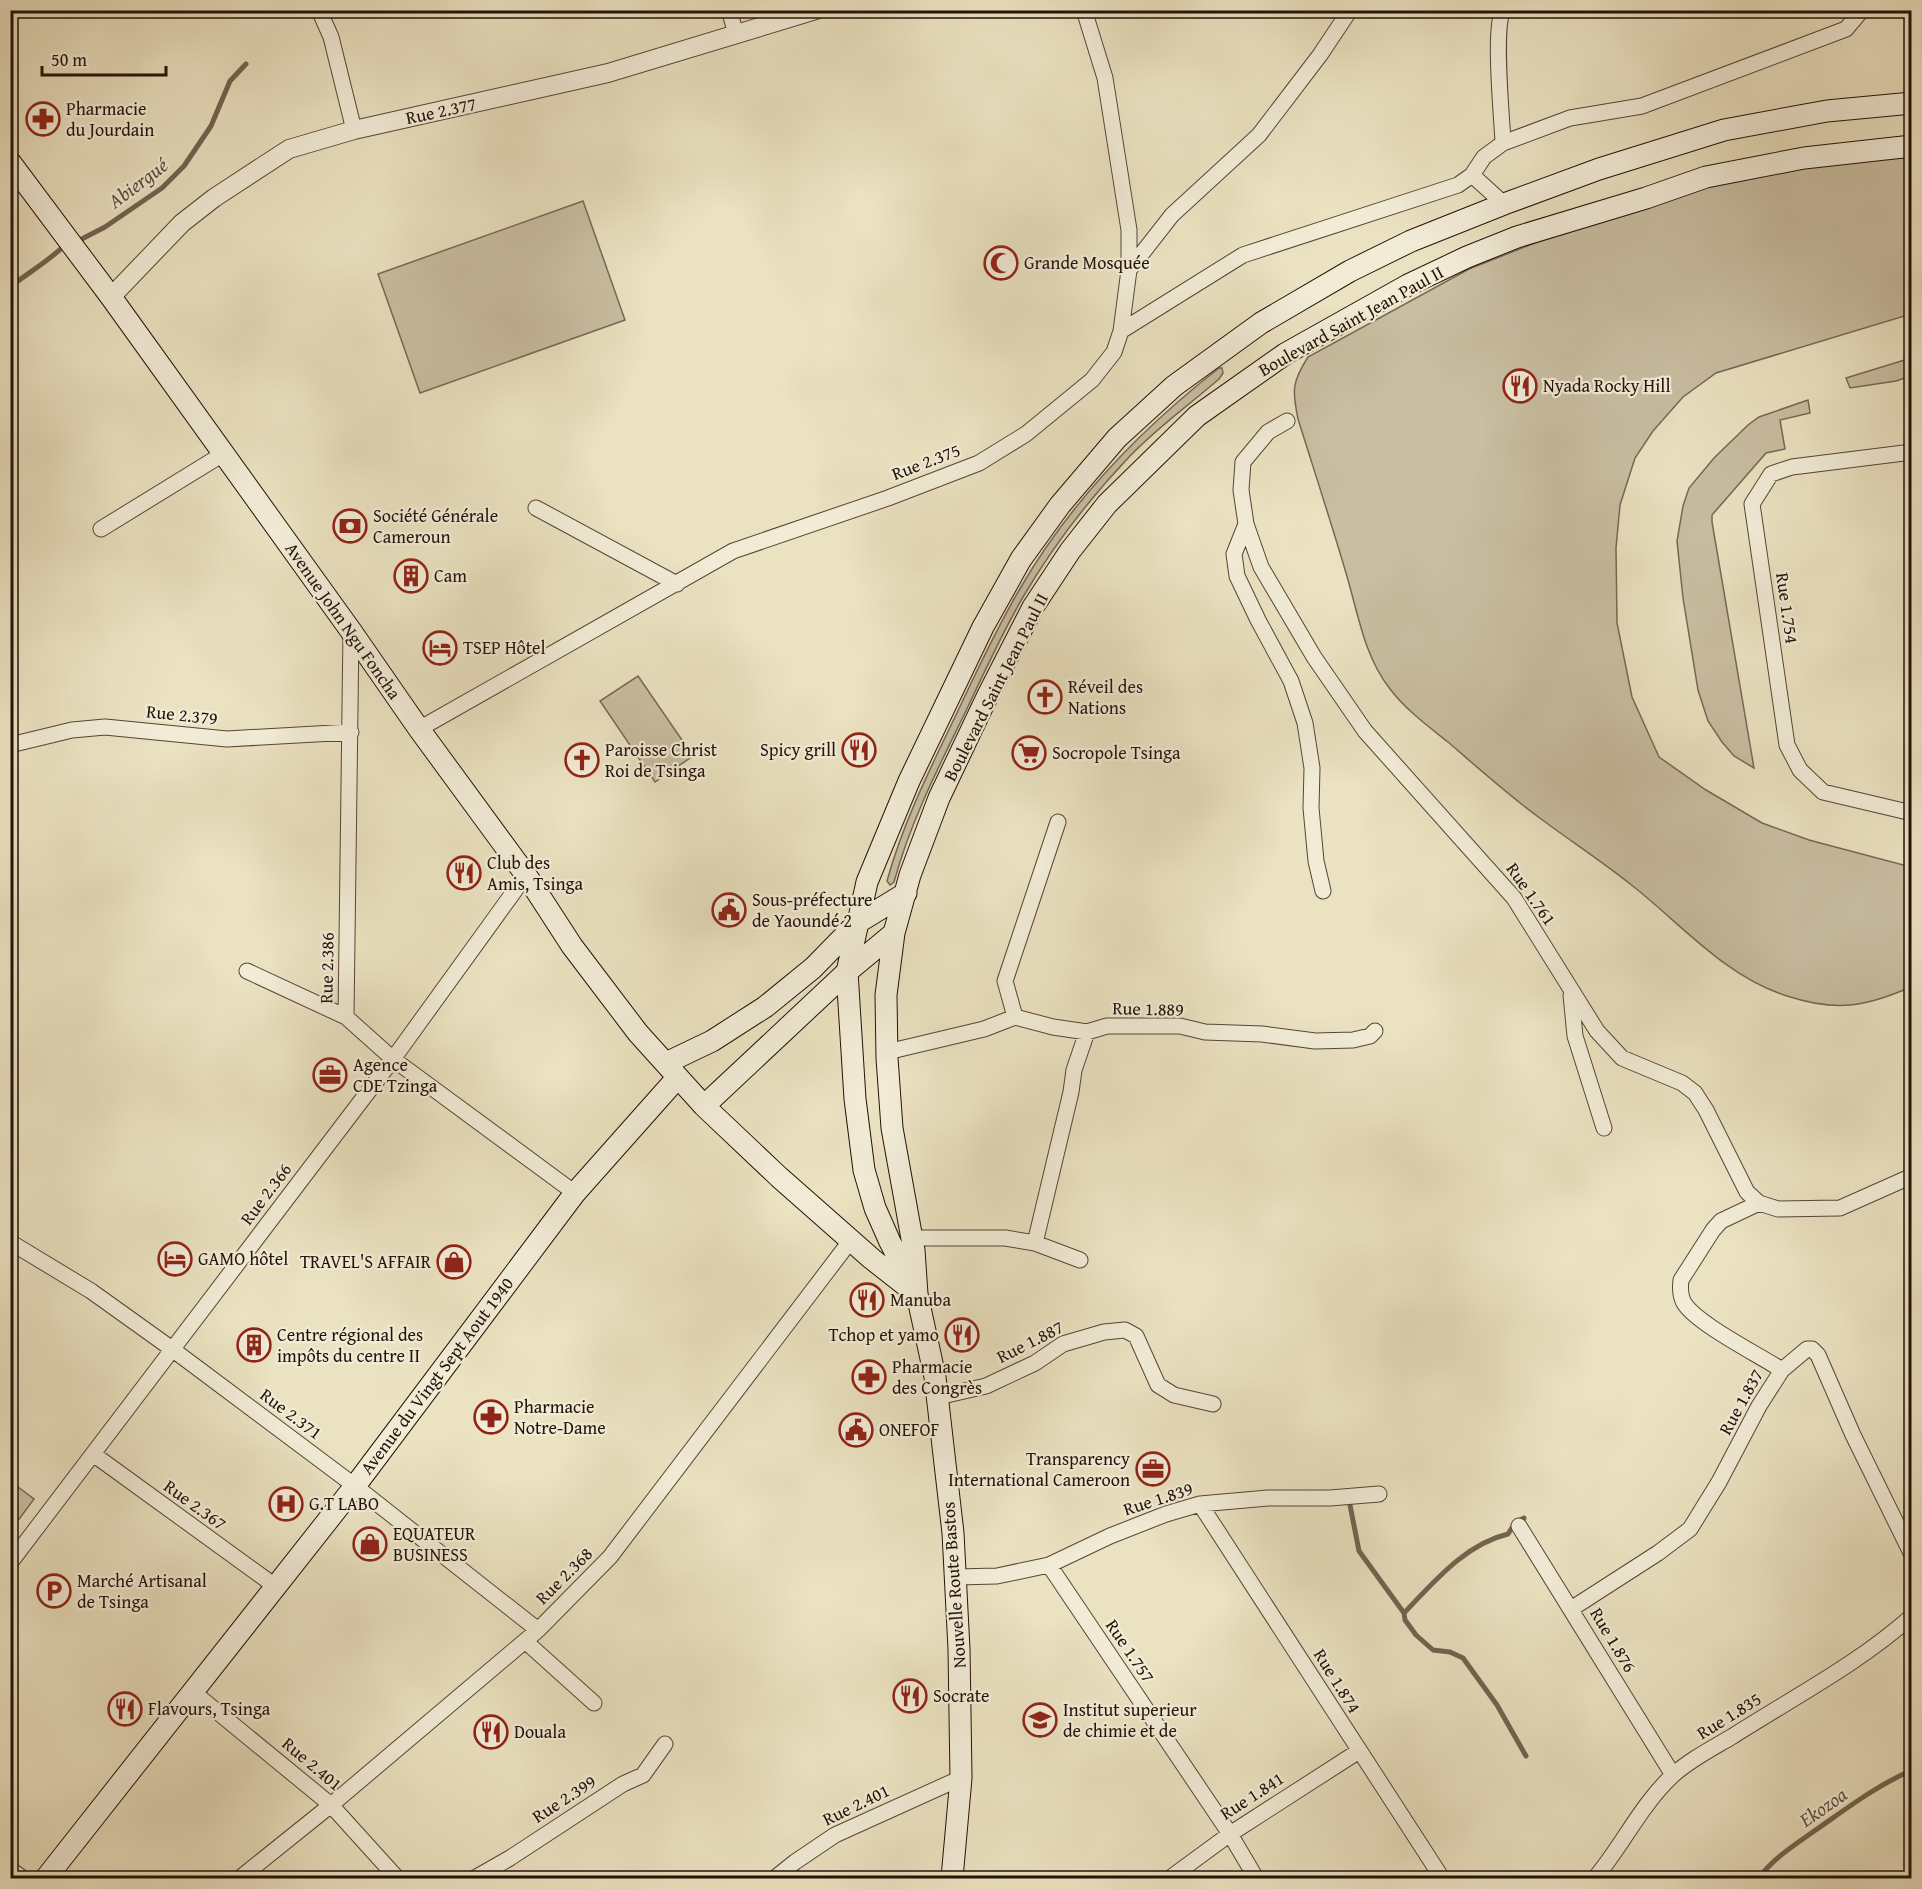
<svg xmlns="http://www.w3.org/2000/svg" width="1922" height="1889" viewBox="0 0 1922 1889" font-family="'Gentium Book Plus',serif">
	<rect width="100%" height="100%" fill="#ebe2c1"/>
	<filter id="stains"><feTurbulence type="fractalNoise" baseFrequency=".00333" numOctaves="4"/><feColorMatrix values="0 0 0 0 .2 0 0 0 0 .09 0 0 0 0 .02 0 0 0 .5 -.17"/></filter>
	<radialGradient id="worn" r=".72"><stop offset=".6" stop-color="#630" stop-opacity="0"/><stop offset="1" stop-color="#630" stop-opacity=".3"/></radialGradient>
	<path fill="#c9bea2" stroke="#766855" stroke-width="1.5" d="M1911,154V314L1716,373L1683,397L1653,431L1635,458L1620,505L1616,548L1617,623L1632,697L1659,757L1706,790L1762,823L1809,840L1911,867V987C1865,1007 1836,1012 1787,996C1726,977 1682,925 1634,887C1603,862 1569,840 1537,816C1506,793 1477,767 1448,742C1428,726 1406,710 1390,689C1364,656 1358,613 1346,573C1331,522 1314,470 1298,419C1292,390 1292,382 1308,357L1469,269L1540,241L1709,186L1816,163Z
		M583,201L625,320L420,393L378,274Z
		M1911,358V376L1896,381L1850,388L1846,378Z
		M1219,368H1222L1223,373L1219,379C1189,405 1158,427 1130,456C1089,499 1053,546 1023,597C1001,635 983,675 964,715C937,770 910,823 894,882L890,885L887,881C903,823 929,771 955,717C976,673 996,629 1021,587C1071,501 1141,429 1219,368Z
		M1808,400L1810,413L1780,420L1785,449L1766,453L1712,515V522L1754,768L1734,756L1722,742L1708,721L1698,690L1683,598L1677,541L1683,506L1689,488L1714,458L1748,425L1759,417Z
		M638,676L693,756L655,782L600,701Z
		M10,1481L34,1499L11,1530H10Z"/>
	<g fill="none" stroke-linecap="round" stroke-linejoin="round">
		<path stroke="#726451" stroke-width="5" d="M76,242L105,227L162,188L184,166L211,126L230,81L246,64
			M10,287C29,272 49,261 66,244
			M1350,1505L1359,1551L1404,1613L1405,1620L1416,1635L1433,1650L1450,1652L1463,1658L1497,1705L1526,1756
			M1404,1613C1433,1583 1465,1544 1508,1534L1515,1523L1524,1518
			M1759,1878C1774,1857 1799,1842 1820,1827C1850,1806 1878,1785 1912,1770"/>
		<defs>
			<path id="minor" d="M319,10L331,37L354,130
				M729,10L736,34
				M1503,143C1502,117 1493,29 1503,10
				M1472,175L1504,204
				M1129,270L1172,215L1259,135L1320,55L1350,10
				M1121,331L1243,255L1458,185L1472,175L1484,157L1503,143L1570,118L1642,106L1846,29L1862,10
				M1287,421L1268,432L1243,462L1241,490L1246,524L1261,567L1314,657L1365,731L1514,898L1597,1031L1622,1058L1682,1083L1695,1093L1706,1110L1747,1192L1759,1203L1778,1209L1840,1208L1912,1176
				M1912,452L1792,467L1771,474L1752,504L1787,745L1800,770L1823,792L1912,813
				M536,508L677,584
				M1246,524L1234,554L1237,576L1258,620L1291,681L1305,723L1312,768L1311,808L1316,861L1323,891
				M101,529L223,454
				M419,729L733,551L888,498L979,463L1026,434L1092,380L1114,352L1121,331L1129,270V230L1105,78L1084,10
				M10,745L72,730L105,727L227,739L351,732
				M247,971L346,1017L393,1059L575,1193
				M1571,995L1575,1036L1604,1128
				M346,1017L351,631
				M1015,1017L1005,981L1058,822
				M887,1052L984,1029L1015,1017L1053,1027L1087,1032L1107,1026H1180L1205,1032L1262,1034L1315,1041L1353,1040L1370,1036L1375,1031
				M1759,1203L1721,1221L1713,1230L1681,1280C1680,1288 1680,1296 1684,1303C1697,1324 1759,1355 1782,1370
				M912,1238H1005L1035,1243L1080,1260
				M10,1242L91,1291L172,1349L355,1486L538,1630
				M1035,1243L1071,1092L1074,1070L1087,1032
				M938,1397L986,1386L1035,1363L1063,1344L1104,1332L1125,1330L1136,1336L1158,1385L1174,1395L1213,1404
				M93,1454L275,1586
				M1200,1504L1442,1878
				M1519,1526L1673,1775
				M10,1563L393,1059L526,875
				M1049,1565L1230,1834L1256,1878
				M956,1577L997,1576L1049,1565L1110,1536L1166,1514L1200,1504L1268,1498H1330L1379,1494
				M1571,1609L1658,1553L1690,1529L1719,1482L1759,1406L1782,1370L1807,1349H1812L1818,1355L1853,1435L1912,1555
				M525,1641L594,1703
				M192,1691L331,1805L397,1878
				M240,1878L331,1805L538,1630L610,1557L851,1240
				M475,1878L510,1858L623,1784L643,1775L665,1744
				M775,1878L795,1862L835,1835L961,1778
				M1170,1878L1230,1834L1359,1751
				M1595,1878C1622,1846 1641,1805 1672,1776C1689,1760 1713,1748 1733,1736C1794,1697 1858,1664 1912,1616"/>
			<path id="tertiary" d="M111,297L182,223L214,198L289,149L354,130L608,73L816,10
				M10,1871L20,1878"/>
			<path id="secondary" d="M10,162L111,297L351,631L419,729L526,875L572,946L638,1033L704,1106L779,1177L872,1259L914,1292
				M666,1063L712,1041L765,1007L813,968L857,923L906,893
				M704,1106L847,972L894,933
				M914,1288L890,1242L875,1208L864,1170L855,1099L847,972L867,882L909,781L983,627L1021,559L1060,505L1117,438L1174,386L1261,323L1350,271L1411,241L1504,204L1599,169L1724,130L1827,111L1912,103
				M46,1878L355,1486L575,1193L678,1077
				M952,1878L961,1778L959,1649L953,1533L935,1377L917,1294L914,1250L892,1128L887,1058L886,995L894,933L910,875L939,798L988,695L1033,607L1070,551L1107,504L1197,416L1285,354L1408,285L1467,257L1517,237L1646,198L1706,177L1804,158L1912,146"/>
		</defs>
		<use href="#minor" stroke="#554536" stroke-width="17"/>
		<use href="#tertiary" stroke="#554536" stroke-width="20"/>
		<use href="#secondary" stroke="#231108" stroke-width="23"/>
		<use href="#minor" stroke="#f2ecd7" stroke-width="15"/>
		<use href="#tertiary" stroke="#f2ecd7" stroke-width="18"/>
		<use href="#secondary" stroke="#f2ecd7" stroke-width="21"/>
	</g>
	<defs>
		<symbol id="pharmacy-ring" viewBox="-11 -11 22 22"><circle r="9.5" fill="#f2ecd7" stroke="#8f2418" stroke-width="1.5"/><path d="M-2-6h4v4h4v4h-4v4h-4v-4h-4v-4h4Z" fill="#8f2418"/></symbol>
		<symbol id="mosque-ring" viewBox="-11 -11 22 22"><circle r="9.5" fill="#f2ecd7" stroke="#8f2418" stroke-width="1.5"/><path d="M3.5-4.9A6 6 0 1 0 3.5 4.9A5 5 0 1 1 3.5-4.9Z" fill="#8f2418"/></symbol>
		<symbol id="restaurant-ring" viewBox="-11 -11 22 22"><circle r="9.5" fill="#f2ecd7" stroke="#8f2418" stroke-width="1.5"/><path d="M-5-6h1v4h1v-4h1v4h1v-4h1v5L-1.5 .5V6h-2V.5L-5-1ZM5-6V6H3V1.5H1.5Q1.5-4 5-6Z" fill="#8f2418"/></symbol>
		<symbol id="bank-ring" viewBox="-11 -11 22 22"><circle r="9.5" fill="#f2ecd7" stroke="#8f2418" stroke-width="1.5"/><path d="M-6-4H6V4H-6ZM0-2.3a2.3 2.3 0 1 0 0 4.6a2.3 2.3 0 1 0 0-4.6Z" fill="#8f2418"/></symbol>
		<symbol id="building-ring" viewBox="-11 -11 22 22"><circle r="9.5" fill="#f2ecd7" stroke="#8f2418" stroke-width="1.5"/><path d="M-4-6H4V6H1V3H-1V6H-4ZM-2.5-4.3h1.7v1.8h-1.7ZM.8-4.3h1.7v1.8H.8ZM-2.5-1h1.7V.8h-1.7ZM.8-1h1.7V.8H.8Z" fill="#8f2418"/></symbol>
		<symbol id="hotel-ring" viewBox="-11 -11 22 22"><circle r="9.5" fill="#f2ecd7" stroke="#8f2418" stroke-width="1.5"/><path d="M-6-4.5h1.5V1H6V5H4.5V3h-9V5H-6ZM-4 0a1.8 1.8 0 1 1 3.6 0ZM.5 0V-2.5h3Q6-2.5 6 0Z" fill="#8f2418"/></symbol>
		<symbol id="church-ring" viewBox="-11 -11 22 22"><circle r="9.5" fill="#f2ecd7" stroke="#8f2418" stroke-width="1.5"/><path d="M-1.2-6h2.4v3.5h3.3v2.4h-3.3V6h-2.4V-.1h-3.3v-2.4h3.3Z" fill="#8f2418"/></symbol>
		<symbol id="supermarket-ring" viewBox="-11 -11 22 22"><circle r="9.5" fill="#f2ecd7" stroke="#8f2418" stroke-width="1.5"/><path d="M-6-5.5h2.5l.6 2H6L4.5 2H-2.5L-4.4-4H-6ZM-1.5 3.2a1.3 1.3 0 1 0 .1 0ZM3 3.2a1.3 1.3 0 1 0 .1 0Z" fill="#8f2418"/></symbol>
		<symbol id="civic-ring" viewBox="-11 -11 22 22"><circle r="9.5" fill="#f2ecd7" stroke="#8f2418" stroke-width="1.5"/><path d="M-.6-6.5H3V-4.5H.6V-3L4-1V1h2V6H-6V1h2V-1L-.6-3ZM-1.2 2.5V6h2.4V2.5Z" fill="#8f2418"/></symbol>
		<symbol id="office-ring" viewBox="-11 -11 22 22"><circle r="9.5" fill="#f2ecd7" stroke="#8f2418" stroke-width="1.5"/><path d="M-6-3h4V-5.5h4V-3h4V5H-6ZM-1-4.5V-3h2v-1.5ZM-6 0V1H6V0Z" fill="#8f2418"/></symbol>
		<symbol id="shop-ring" viewBox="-11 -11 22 22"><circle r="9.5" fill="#f2ecd7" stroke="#8f2418" stroke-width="1.5"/><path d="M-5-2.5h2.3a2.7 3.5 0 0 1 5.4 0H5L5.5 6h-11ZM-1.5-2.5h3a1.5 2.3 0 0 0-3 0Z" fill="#8f2418"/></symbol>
		<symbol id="hospital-ring" viewBox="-11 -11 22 22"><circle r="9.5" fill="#f2ecd7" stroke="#8f2418" stroke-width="1.5"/><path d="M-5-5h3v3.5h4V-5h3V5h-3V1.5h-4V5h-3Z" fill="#8f2418"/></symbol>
		<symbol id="parking-ring" viewBox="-11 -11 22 22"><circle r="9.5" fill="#f2ecd7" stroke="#8f2418" stroke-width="1.5"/><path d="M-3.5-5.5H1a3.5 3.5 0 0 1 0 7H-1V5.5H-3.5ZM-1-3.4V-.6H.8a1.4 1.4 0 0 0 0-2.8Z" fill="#8f2418"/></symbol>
		<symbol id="university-ring" viewBox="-11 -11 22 22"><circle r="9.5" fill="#f2ecd7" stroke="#8f2418" stroke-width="1.5"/><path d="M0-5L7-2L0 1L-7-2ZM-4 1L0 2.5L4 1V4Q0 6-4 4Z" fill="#8f2418"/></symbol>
	</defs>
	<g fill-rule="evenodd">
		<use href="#pharmacy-ring" x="24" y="100" width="38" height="38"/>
		<use href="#mosque-ring" x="982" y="244" width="38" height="38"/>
		<use href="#restaurant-ring" x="1501" y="367" width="38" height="38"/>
		<use href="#bank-ring" x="331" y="507" width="38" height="38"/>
		<use href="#building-ring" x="392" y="557" width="38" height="38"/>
		<use href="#hotel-ring" x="421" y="629" width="38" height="38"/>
		<use href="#church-ring" x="1026" y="678" width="38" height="38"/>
		<use href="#restaurant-ring" x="840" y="731" width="38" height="38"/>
		<use href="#supermarket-ring" x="1010" y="734" width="38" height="38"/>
		<use href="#church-ring" x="563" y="741" width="38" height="38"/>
		<use href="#restaurant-ring" x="445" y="854" width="38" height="38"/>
		<use href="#civic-ring" x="710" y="891" width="38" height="38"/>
		<use href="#office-ring" x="311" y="1056" width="38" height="38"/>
		<use href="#hotel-ring" x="156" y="1240" width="38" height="38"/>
		<use href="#shop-ring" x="435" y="1243" width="38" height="38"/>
		<use href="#restaurant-ring" x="848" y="1281" width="38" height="38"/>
		<use href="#restaurant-ring" x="943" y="1316" width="38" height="38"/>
		<use href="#building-ring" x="235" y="1326" width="38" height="38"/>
		<use href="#pharmacy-ring" x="850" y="1358" width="38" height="38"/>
		<use href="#pharmacy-ring" x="472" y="1398" width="38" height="38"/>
		<use href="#civic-ring" x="837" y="1411" width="38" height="38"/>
		<use href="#office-ring" x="1134" y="1450" width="38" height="38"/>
		<use href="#hospital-ring" x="267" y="1485" width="38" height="38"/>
		<use href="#shop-ring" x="351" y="1525" width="38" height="38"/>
		<use href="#parking-ring" x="35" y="1572" width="38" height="38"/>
		<use href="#restaurant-ring" x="891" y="1677" width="38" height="38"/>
		<use href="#restaurant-ring" x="106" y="1690" width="38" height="38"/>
		<use href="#university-ring" x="1021" y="1701" width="38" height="38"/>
		<use href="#restaurant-ring" x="472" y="1713" width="38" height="38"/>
	</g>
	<g text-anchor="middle" stroke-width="4.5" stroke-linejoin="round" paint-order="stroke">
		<g font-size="18" fill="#231108" stroke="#f2ecd7" text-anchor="start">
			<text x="66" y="115">Pharmacie<tspan x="66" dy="21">du Jourdain</tspan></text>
			<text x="1024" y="269">Grande Mosquée</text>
			<text x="1543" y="392">Nyada Rocky Hill</text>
			<text x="373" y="522">Société Générale<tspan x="373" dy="21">Cameroun</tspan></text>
			<text x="434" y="582">Cam</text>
			<text x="463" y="654">TSEP Hôtel</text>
			<text x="1068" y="693">Réveil des<tspan x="1068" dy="21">Nations</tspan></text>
			<text x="605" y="756">Paroisse Christ<tspan x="605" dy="21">Roi de Tsinga</tspan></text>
			<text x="836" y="756" text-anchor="end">Spicy grill</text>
			<text x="1052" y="759">Socropole Tsinga</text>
			<text x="487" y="869">Club des<tspan x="487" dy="21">Amis, Tsinga</tspan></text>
			<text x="752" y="906">Sous-préfecture<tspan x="752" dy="21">de Yaoundé 2</tspan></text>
			<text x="353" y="1071">Agence<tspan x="353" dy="21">CDE Tzinga</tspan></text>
			<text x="198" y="1265">GAMO hôtel</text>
			<text x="431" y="1268" text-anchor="end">TRAVEL'S AFFAIR</text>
			<text x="890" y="1306">Manuba</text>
			<text x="277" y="1341">Centre régional des<tspan x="277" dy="21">impôts du centre II</tspan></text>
			<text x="939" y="1341" text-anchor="end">Tchop et yamo</text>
			<text x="892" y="1373">Pharmacie<tspan x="892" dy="21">des Congrès</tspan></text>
			<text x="514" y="1413">Pharmacie<tspan x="514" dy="21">Notre-Dame</tspan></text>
			<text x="879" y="1436">ONEFOF</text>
			<text x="1130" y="1465" text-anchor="end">Transparency<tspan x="1130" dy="21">International Cameroon</tspan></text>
			<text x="309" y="1510">G.T LABO</text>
			<text x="393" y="1540">EQUATEUR<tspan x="393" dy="21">BUSINESS</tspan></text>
			<text x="77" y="1587">Marché Artisanal<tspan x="77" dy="21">de Tsinga</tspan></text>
			<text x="933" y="1702">Socrate</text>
			<text x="148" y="1715">Flavours, Tsinga</text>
			<text x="1063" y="1716">Institut superieur<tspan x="1063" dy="21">de chimie et de</tspan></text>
			<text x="514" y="1738">Douala</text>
		</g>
		<g font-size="18" fill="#231108" stroke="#f2ecd7">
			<text transform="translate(441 111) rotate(-12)" y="6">Rue 2.377</text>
			<text transform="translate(1351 321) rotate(-29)" y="6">Boulevard Saint Jean Paul II</text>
			<text transform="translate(926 462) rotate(-21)" y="6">Rue 2.375</text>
			<text transform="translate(1787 608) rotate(82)" y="6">Rue 1.754</text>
			<text transform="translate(343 621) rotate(55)" y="6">Avenue John Ngu Foncha</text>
			<text transform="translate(996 687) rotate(-63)" y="6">Boulevard Saint Jean Paul II</text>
			<text transform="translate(182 715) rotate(6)" y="6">Rue 2.379</text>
			<text transform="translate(1531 894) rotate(55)" y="6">Rue 1.761</text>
			<text transform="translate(327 968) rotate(-89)" y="6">Rue 2.386</text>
			<text transform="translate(1148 1009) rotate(1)" y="6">Rue 1.889</text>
			<text transform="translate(266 1194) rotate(-53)" y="6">Rue 2.366</text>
			<text transform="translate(1030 1342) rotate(-27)" y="6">Rue 1.887</text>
			<text transform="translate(437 1376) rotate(-53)" y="6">Avenue du Vingt Sept Aout 1940</text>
			<text transform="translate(1741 1402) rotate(-61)" y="6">Rue 1.837</text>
			<text transform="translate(291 1414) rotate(37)" y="6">Rue 2.371</text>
			<text transform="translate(1158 1499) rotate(-18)" y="6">Rue 1.839</text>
			<text transform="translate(195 1505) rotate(36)" y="6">Rue 2.367</text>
			<text transform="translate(564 1576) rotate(-45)" y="6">Rue 2.368</text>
			<text transform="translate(954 1585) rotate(-94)" y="6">Nouvelle Route Bastos</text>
			<text transform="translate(1613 1640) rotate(59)" y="6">Rue 1.876</text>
			<text transform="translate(1130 1651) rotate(56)" y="6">Rue 1.757</text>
			<text transform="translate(1337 1681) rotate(58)" y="6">Rue 1.874</text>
			<text transform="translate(1729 1716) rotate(-32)" y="6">Rue 1.835</text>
			<text transform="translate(312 1764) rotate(40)" y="6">Rue 2.401</text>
			<text transform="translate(1252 1796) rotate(-33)" y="6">Rue 1.841</text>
			<text transform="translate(564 1799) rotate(-33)" y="6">Rue 2.399</text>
			<text transform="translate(856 1805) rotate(-26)" y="6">Rue 2.401</text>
		</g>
		<g font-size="20" font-style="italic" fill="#5e4f3f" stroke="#f2ecd7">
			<text transform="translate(138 183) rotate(-37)" y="7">Abiergué</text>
			<text transform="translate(1823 1807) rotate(-35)" y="7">Ekozoa</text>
		</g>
	</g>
	<rect width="1922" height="1889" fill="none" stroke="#ebe2c1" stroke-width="36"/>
	<rect x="12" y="12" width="1898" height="1865" fill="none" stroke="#231108" stroke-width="3"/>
	<rect x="18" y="18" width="1886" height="1853" fill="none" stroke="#231108" stroke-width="1.5"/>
	<path d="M42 66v9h124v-9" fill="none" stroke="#231108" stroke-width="3"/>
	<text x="51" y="66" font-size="18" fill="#231108" stroke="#f2ecd7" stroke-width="4.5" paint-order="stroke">50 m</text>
	<rect width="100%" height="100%" filter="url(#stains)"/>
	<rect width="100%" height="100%" fill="url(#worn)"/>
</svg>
